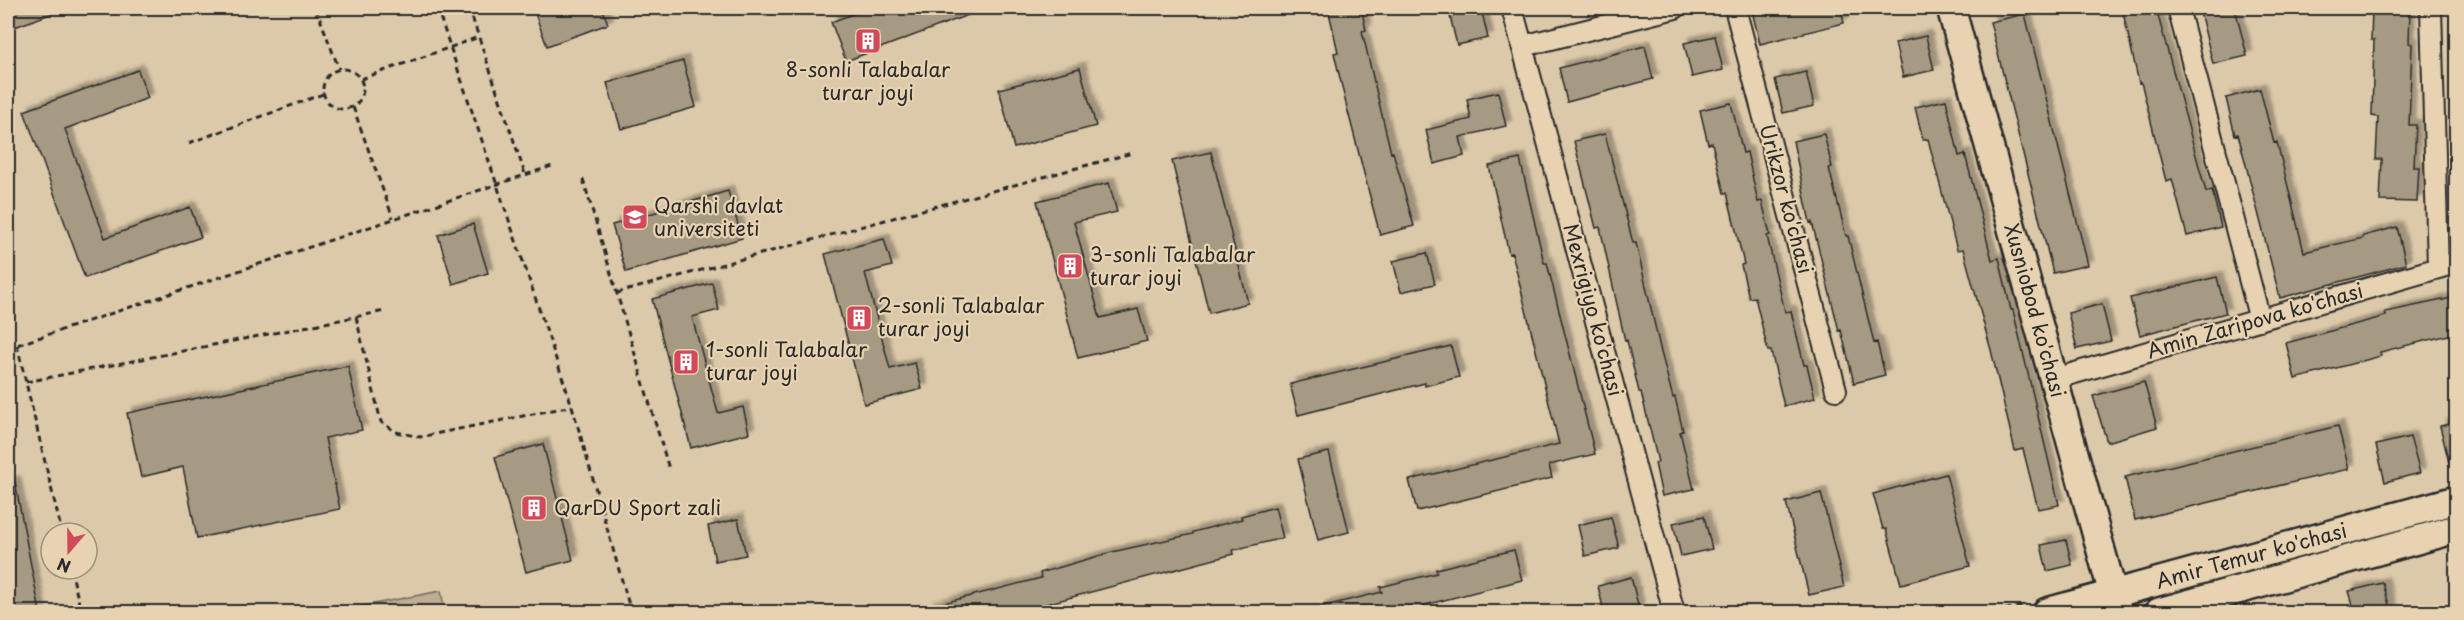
<svg xmlns="http://www.w3.org/2000/svg" width="2464" height="620" viewBox="0 0 2464 620" font-family="'Playpen Sans',sans-serif">
	<defs>
		<filter id="shadow"><feDropShadow dx="5.5" dy="-5.5" stdDeviation="1.5" flood-color="#0004"/></filter>
	</defs>
	<rect width="100%" height="100%" fill="#dcc9a9"/>
	<filter id="ink" filterUnits="userSpaceOnUse"><feTurbulence type="fractalNoise" baseFrequency=".0167" numOctaves="2"/><feDisplacementMap in="SourceGraphic" scale="12" xChannelSelector="R" yChannelSelector="G"/><feConvolveMatrix kernelMatrix="1 2 1 2 8 2 1 2 1" color-interpolation-filters="sRGB"/></filter>
	<g filter="url(#ink)">
		<path fill="#beaf94" stroke="#746d60" stroke-width="1.5" d="M441,591L445,612H332Z"/>
		<path fill="#a79a83" stroke="#2b2b2b" stroke-width="1.5" filter="url(#shadow)" d="M8,8H63L64,9L12,28L8,17Z
			M533,8H602L608,24L547,46Z
			M869,8H984V9L846,61L831,22Z
			M1328,8H1361L1366,30L1362,31L1391,153L1393,152L1414,226L1380,235L1346,104L1334,53L1338,52Z
			M1448,8H1481L1488,38L1457,45Z
			M1767,8H1841L1844,23L1760,44L1752,11Z
			M2122,8H2156L2206,192L2212,190L2221,227L2187,236L2172,179L2166,181L2141,82L2139,83Z
			M2199,8H2235L2247,56L2213,64Z
			M2372,8H2410L2409,43L2412,44L2409,125H2416L2414,167H2419L2417,202L2380,201L2382,159H2376L2378,117L2372,116L2374,40H2371Z
			M2025,14L2088,265L2053,273L1990,22Z
			M1715,36L1723,70L1692,77L1684,43Z
			M1926,36L1934,70L1903,77L1895,43Z
			M1645,46L1653,79L1567,102L1559,68Z
			M683,61L696,107L621,129L607,83Z
			M1080,68L1096,126L1014,148L999,89Z
			M138,70L148,98L65,129L105,238L190,207L201,237L85,278L24,111Z
			M1806,72L1814,106L1783,113L1775,79Z
			M2260,89L2274,143L2277,142L2304,252L2363,238V236L2397,227L2406,264L2280,298L2238,134L2235,135L2226,98Z
			M1498,92L1506,126L1460,137L1464,156L1434,164L1426,130L1471,119L1467,99Z
			M1946,100L1959,156L1965,154L1992,260L1999,258L2011,310H2013L2059,505L2038,509L2023,449L2015,451L1991,350L1963,249L1957,250L1928,139L1923,140L1915,107Z
			M1731,103L1743,153L1747,152L1758,202L1762,201L1770,235L1767,236L1785,312L1791,311L1804,365H1807L1815,398L1784,406L1771,351H1768L1755,297L1749,298L1741,265L1744,264L1727,193H1724L1712,143L1708,144L1700,110Z
			M1605,134L1633,243H1636L1661,352L1673,398L1675,397L1683,431L1680,432L1694,489L1662,496L1655,463L1658,462L1641,392H1639L1627,340L1625,341L1600,227L1596,228L1574,141Z
			M1824,134L1832,167L1829,168L1846,236H1848L1874,343L1877,342L1885,375L1854,383L1841,330L1839,331L1812,222L1810,223L1793,141Z
			M1211,152L1248,303L1209,313L1172,161Z
			M1520,159L1544,263H1547L1595,454L1549,465L1552,478L1417,511L1409,480L1559,444L1512,253L1509,254L1489,166Z
			M1109,183L1117,212L1074,222L1100,318L1138,309L1147,341L1078,358L1037,201Z
			M728,191L742,238L626,272L612,225Z
			M473,224L488,273L453,284L438,235Z
			M884,239L892,266L865,273L890,369L915,363L922,389L864,404L825,254Z
			M1427,253L1435,284L1401,292L1393,261Z
			M2217,277L2226,313L2140,335L2130,298Z
			M712,283L719,310L692,317L718,413L743,407L749,433L691,448L652,299Z
			M2457,297V333L2380,352L2381,356L2295,379L2286,343L2386,316L2385,312Z
			M2102,304L2111,341L2077,349L2068,313Z
			M1451,346L1459,377L1425,386V383L1298,415L1290,384Z
			M348,366L362,430L325,438L340,509L197,538L183,467L141,477L127,413Z
			M2144,382L2157,427L2107,442L2093,396Z
			M2457,422V470L2451,471L2440,426Z
			M2338,426L2349,469L2135,520L2125,477Z
			M2410,437L2420,473L2385,482L2376,445Z
			M543,444L573,560L526,572L495,457Z
			M1329,452L1349,532L1318,540L1298,459Z
			M1946,474L1970,566L1901,584L1886,529H1883L1873,494Z
			M8,482H15L40,612H8Z
			M1821,493L1844,587L1809,595L1786,502Z
			M1275,507L1283,538L1233,550L1234,554L1042,605L1043,610L1034,612H929L928,607L1041,578L1040,573L1112,552L1193,534V532L1242,519L1241,516Z
			M1704,516L1712,549L1681,556L1673,523Z
			M1611,517L1619,548L1585,556L1578,525Z
			M738,519L746,555L715,561L708,526Z
			M2066,540L2072,565L2047,571L2041,545Z
			M1514,550L1522,580L1421,606L1422,609L1410,612H1320V607L1382,592L1380,587L1437,573L1436,569Z
			M1631,577L1639,609L1623,612H1604L1598,586Z
			M2383,583L2391,612H2355L2349,591Z"/>
		<g fill="none" stroke-linecap="round" stroke-linejoin="round">
			<defs>
				<path id="street" d="M1512,8L1674,612
					M1735,8L1836,390
					M2178,8L2260,320
					M2431,8L2438,267
					M1523,46L1675,8
					M2054,379L2456,263"/>
				<g id="secondary">
					<path id="s1" d="M1951,8L2118,612"/>
					<path id="s2" d="M2047,612L2456,500"/>
					<path d="M2159,612L2456,529"/>
				</g>
			</defs>
			<use href="#street" stroke="#2b2b2b" stroke-width="24"/>
			<use href="#secondary" stroke="#2b2b2b" stroke-width="32"/>
			<path stroke="#2b2b2b" stroke-width="3" stroke-dasharray="6 4.5" stroke-linecap="butt" d="M316,8L339,69
				M437,8L572,406L631,612
				M469,8L525,174
				M323 89a20 20 0 1 1 40 0a20 20 0 1 1-40 0Z
				M361,79L479,37
				M353,107L393,218
				M189,143L323,94
				M583,179L669,469
				M617,293L1132,153
				M356,317L381,422L396,432L420,437L572,406
				M17,345L62,533
				M8,348L552,166
				M26,382L385,311
				M71,569L81,612
				M1995,612L2025,605"/>
			<use href="#street" stroke="#e7d3b1" stroke-width="20"/>
			<use href="#secondary" stroke="#e7d3b1" stroke-width="27"/>
		</g>
	</g>
	<defs>
		<symbol id="building-square" viewBox="-11 -11 22 22"><rect x="-9" y="-9" width="18" height="18" rx="4" fill="#d1495b" stroke="#e7d3b1"/><path d="M-4-6H4V6H1V3H-1V6H-4ZM-2.5-4.3h1.7v1.8h-1.7ZM.8-4.3h1.7v1.8H.8ZM-2.5-1h1.7V.8h-1.7ZM.8-1h1.7V.8H.8Z" fill="#fff"/></symbol>
		<symbol id="university-square" viewBox="-11 -11 22 22"><rect x="-9" y="-9" width="18" height="18" rx="4" fill="#d1495b" stroke="#e7d3b1"/><path d="M0-5L7-2L0 1L-7-2ZM-4 1L0 2.5L4 1V4Q0 6-4 4Z" fill="#fff"/></symbol>
	</defs>
	<g fill-rule="evenodd">
		<use href="#building-square" x="853" y="26" width="30" height="30"/>
		<use href="#university-square" x="620" y="202" width="30" height="30"/>
		<use href="#building-square" x="1055" y="251" width="30" height="30"/>
		<use href="#building-square" x="844" y="303" width="30" height="30"/>
		<use href="#building-square" x="671" y="347" width="30" height="30"/>
		<use href="#building-square" x="519" y="493" width="30" height="30"/>
	</g>
	<g text-anchor="middle" stroke-width="4.5" stroke-linejoin="round" paint-order="stroke">
		<g font-size="20" fill="#2b2b2b" stroke="#e7d3b1" text-anchor="start">
			<text x="868" y="77" text-anchor="middle">8-sonli Talabalar<tspan x="868" dy="23">turar joyi</tspan></text>
			<text x="654" y="213">Qarshi davlat<tspan x="654" dy="23">universiteti</tspan></text>
			<text x="1090" y="262">3-sonli Talabalar<tspan x="1090" dy="23">turar joyi</tspan></text>
			<text x="878" y="313">2-sonli Talabalar<tspan x="878" dy="23">turar joyi</tspan></text>
			<text x="706" y="357">1-sonli Talabalar<tspan x="706" dy="23">turar joyi</tspan></text>
			<text x="554" y="515">QarDU Sport zali</text>
		</g>
		<g font-size="20" fill="#2b2b2b" stroke="#e7d3b1">
			<text transform="translate(1786 199) rotate(75)" y="7">Urikzor ko'chasi</text>
			<text transform="translate(1593 310) rotate(75)" y="7">Mexrigiyo ko'chasi</text>
			<text dy="7" stroke="none"><textPath href="#s1" startOffset="314">Xusniobod ko'chasi</textPath></text>
			<text transform="translate(2255 321) rotate(-16)" y="7">Amin Zaripova ko'chasi</text>
			<text dy="7" stroke="none"><textPath href="#s2" startOffset="212">Amir Temur ko'chasi</textPath></text>
		</g>
	</g>
	<rect width="2464" height="620" fill="none" stroke="#e7d3b1" stroke-width="30"/>
	<rect x="15" y="15" width="2434" height="590" fill="none" stroke="#2b2b2b" stroke-width="2" filter="url(#ink)"/>
	<g transform="translate(69 551) rotate(200)"><circle r="28" fill="#e7d3b1" stroke="#9c907b" stroke-width="1.5"/>
	<path d="M0-4.5L10 22L0 15L-10 22Z" fill="#d1495b"/>
	<text y="-9" font-size="16" font-weight="bold" text-anchor="middle" fill="#2b2b2b">N</text>
	</g>
</svg>
